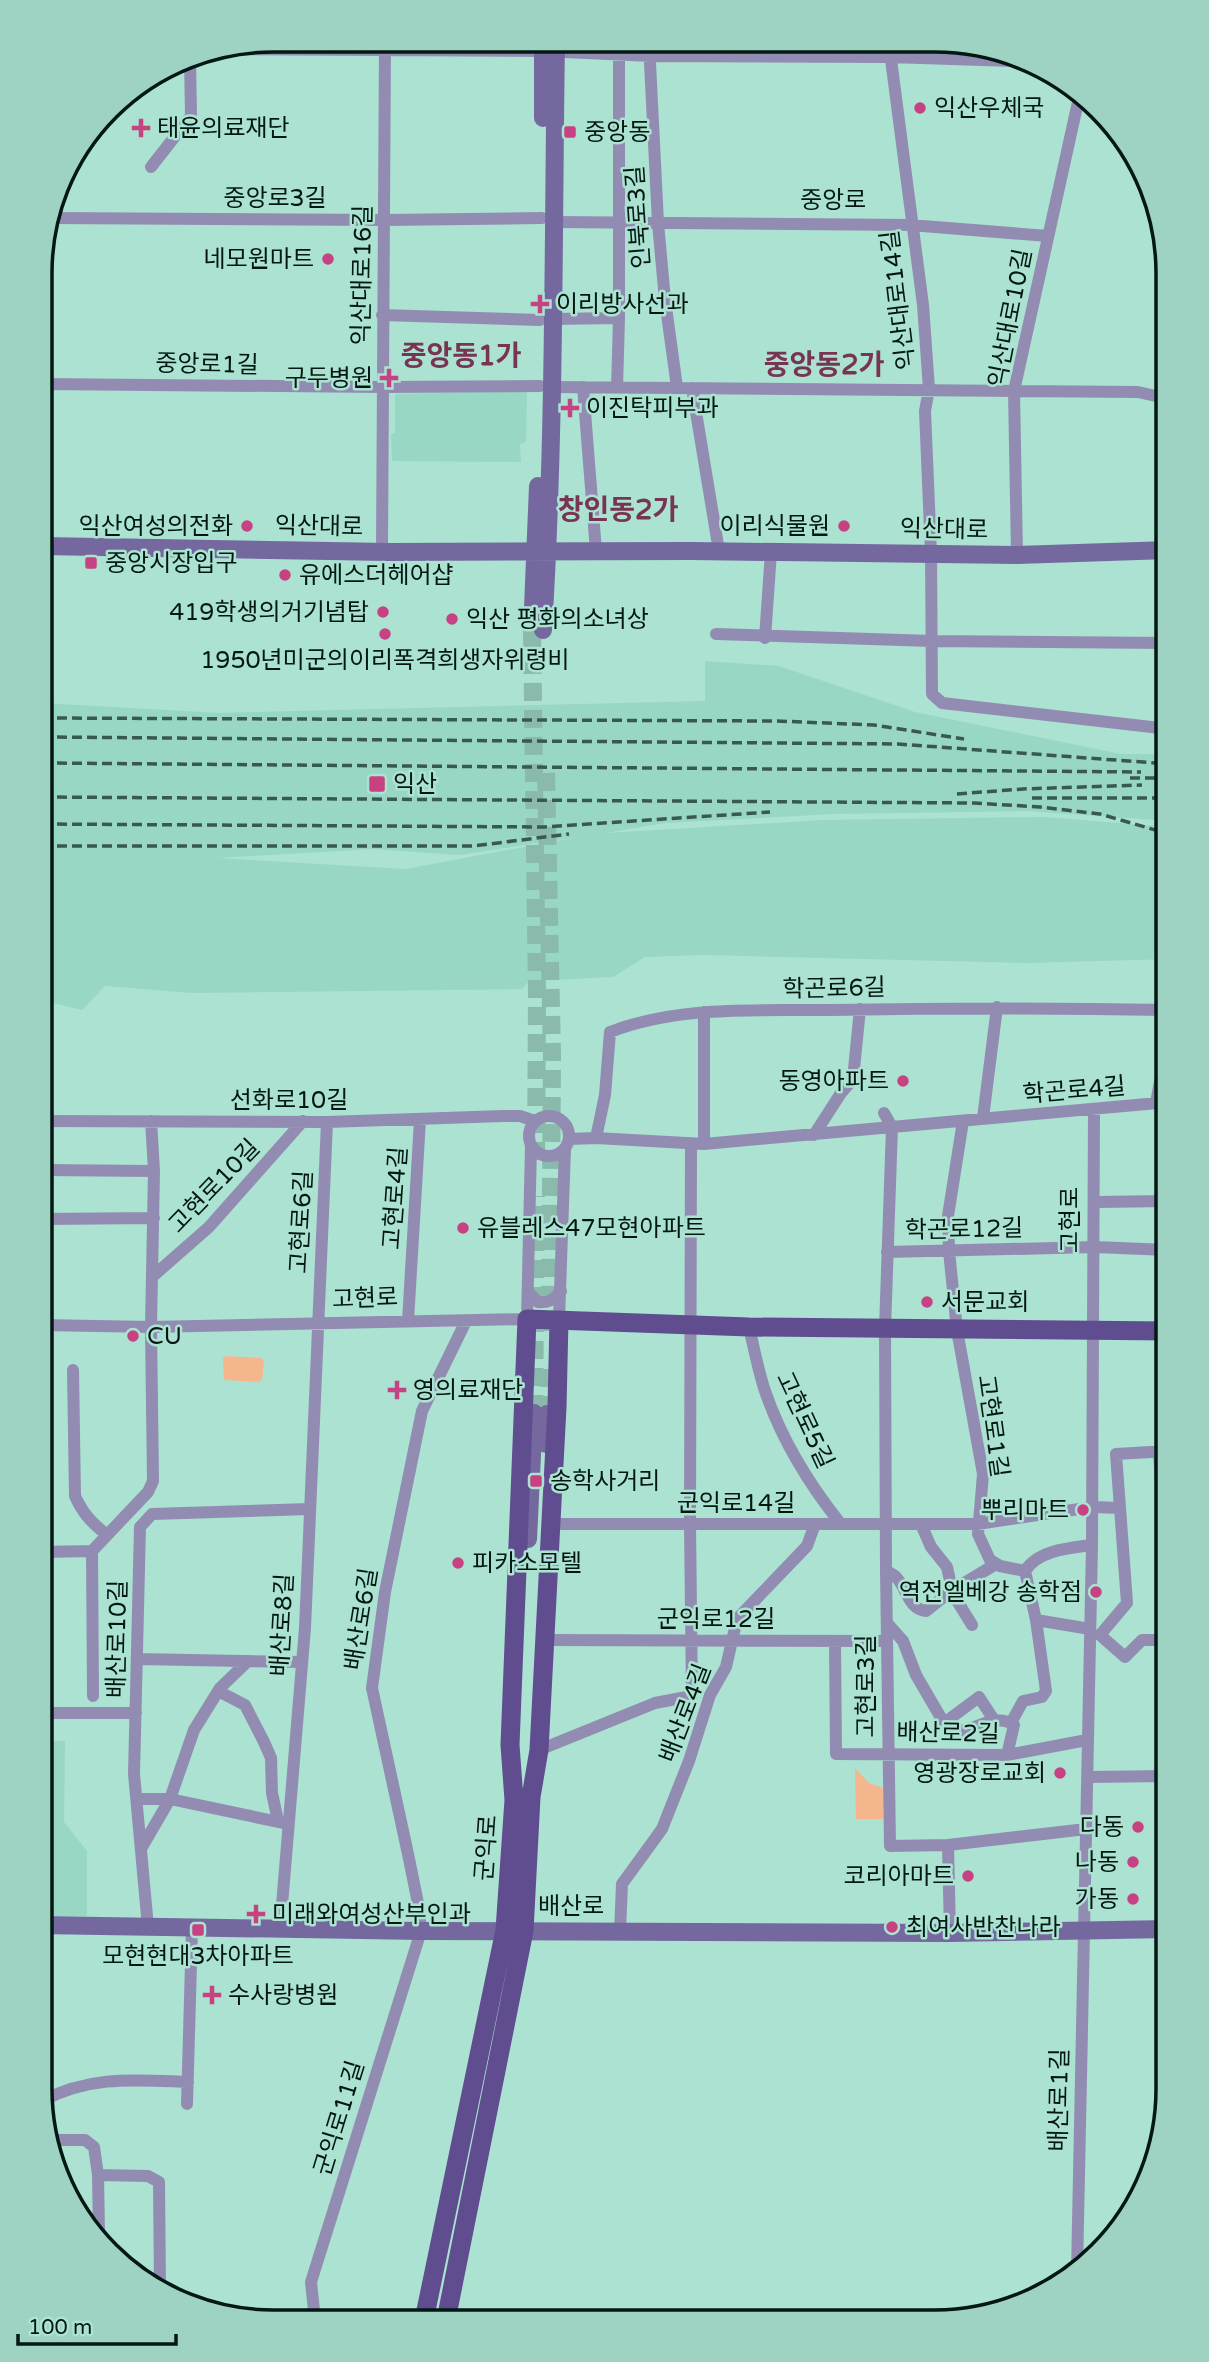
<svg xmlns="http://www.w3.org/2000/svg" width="1209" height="2362" viewBox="0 0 1209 2362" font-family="'Varela Round','Noto Sans KR',sans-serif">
	<rect width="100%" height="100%" fill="#abe2d1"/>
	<path fill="#98d7c4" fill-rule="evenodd" d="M527,391L526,442L520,444L521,462L392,461L391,434L395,433V394Z
		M705,661L779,666L915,712L1121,754H1169V821L1028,811L834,814L664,823L606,833L823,820L1044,817L1169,827V959L1027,963L704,955L645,957L613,977L528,981L523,989L192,993L105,986L82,1010L41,1000L42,703L218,713L705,701ZM583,836L406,869L217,858L373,849L459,855Z
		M41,1741H65L64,1822L87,1851V1916H40Z"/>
	<path fill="#f5b68e" d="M226,1356L261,1358L264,1361L262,1380L259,1382L224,1380L223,1358Z
		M855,1768L869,1783L883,1788V1819H856Z"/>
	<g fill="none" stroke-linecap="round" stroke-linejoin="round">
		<path stroke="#89baab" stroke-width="18" stroke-dasharray="18 9" stroke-linecap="butt" d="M532,629L537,995L536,1164
			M546,773L552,1055L550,1333
			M534,1413L536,1196
			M547,1414L549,1368"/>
		<path stroke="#938cb2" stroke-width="12" d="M649,43L658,223L665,300L677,387
			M889,44L923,305L929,389L925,411L931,553L932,694L942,703L1169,729
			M229,49L543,51L651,56L890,57L1013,61
			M151,167L191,116L190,57
			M50,218L385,220L542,218
			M554,222L910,225L1048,236
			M382,315L540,320
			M552,319L619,318
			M42,384L382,387L540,386
			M552,387L1138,392L1169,399
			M583,387L596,551
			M617,388L619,318V54
			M692,388L719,551
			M382,551L385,41
			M1017,555L1014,391L1080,93
			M716,634L932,641L1169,643
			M765,638L771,552
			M704,1012V1144
			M1156,1103L1169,1032
			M884,1113L892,1127L885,1329L886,1570L890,1846L948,1845L1086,1829
			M529 1136a20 20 0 1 1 40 0a20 20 0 1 1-40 0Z
			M983,1118L997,1007
			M41,1121L327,1122L503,1116H520L535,1121
			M963,1121L948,1216L949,1251L957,1330L983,1474L978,1534L990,1560L1000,1566L1025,1571L1036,1620L1090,1629
			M814,1135L841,1093L853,1079L860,1009
			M596,1138L605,1095L610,1032C680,1005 757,1011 832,1010C944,1008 1056,1008 1169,1010
			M569,1139L596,1138L704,1144L1169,1102
			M41,1170L154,1171
			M1096,1202L1168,1201
			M41,1219L154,1218
			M887,1252L1095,1247L1168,1250
			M152,1277L209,1227L303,1121
			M528,1292L538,1302C549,1303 554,1300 561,1291
			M559,1320L565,1148
			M408,1321L420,1120
			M41,1325L151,1327L527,1319L531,1146
			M749,1327C754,1348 758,1370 765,1391C781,1438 809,1484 840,1523
			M73,1370L75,1496C83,1514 92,1523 107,1535
			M1159,1451L1168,1600
			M1120,1508L1116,1454L1168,1451
			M551,1524H977L1093,1507L1120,1508L1127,1603L1100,1635L1125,1657L1142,1640H1168
			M921,1524L931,1547L947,1567L951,1585L955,1588
			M41,1552L92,1551
			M886,1570C889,1573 893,1574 896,1577C907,1588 908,1609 926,1611L951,1591L996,1564
			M1025,1571C1038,1550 1069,1548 1092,1545
			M951,1591L972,1625
			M887,1623L903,1641L916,1675L944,1723L963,1731C980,1726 998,1714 1014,1725L1007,1755
			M544,1640L887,1641
			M835,1641L836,1754L1007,1755L1087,1740
			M137,1659L302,1662
			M218,1691L245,1705L264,1742L271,1758L272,1793L278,1821
			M93,1696L92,1551L148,1492L153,1481L151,1327L154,1171L151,1121
			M41,1713H136
			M944,1723L979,1697L994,1720
			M1011,1723L1023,1701L1042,1697L1046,1691L1036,1620
			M539,1750L655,1703L692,1696L690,1524L691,1143
			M1088,1777L1168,1776
			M137,1799H170L288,1824
			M948,1845L950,1933
			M142,1847L170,1799L194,1730L220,1688L248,1661
			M148,1927L134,1774L140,1527L152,1514L309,1509
			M280,1929L305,1628L327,1122
			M620,1931L622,1884L662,1829L689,1761L710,1695L726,1667L737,1619L807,1546L815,1524
			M42,2101C91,2075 135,2080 188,2082
			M187,2104L192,1928
			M49,2140H85L94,2147L98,2175L99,2233
			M98,2175L148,2176L159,2182L160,2289
			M1077,2271L1092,1545L1094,1110
			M315,2320L311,2282L421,1931L419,1908L408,1854L372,1688L385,1592L422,1411L466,1321"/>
		<path stroke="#74689f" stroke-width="18" d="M543,118V42
			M42,546L388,552L691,551L1017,555L1169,550
			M533,608L538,486
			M543,630C555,434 553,238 556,42
			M546,1444L547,1414
			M528,1539L534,1413
			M40,1925L421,1931L950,1933L1168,1929"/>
		<path stroke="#5f4d90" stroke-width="19" d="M424,2320L505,1930L514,1800L510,1745L527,1319L749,1327L1168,1331
			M446,2320L524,1931L531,1797L539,1750L557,1407L559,1320"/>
		<path stroke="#39594f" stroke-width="3.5" stroke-dasharray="10 5" stroke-linecap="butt" d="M42,718L777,721L874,725L964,739
			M42,737L898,744L1169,764
			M42,763L1141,772
			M1130,778H1169
			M957,794L1023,789L1142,785
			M42,797L974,803L1040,807L1100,814L1169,834
			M1032,798H1169
			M42,824L544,827L770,812
			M42,846H473L569,834"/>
	</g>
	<g fill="#c74283" stroke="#abe2d1" stroke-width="2.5">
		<circle cx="920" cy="108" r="7"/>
		<path d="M137.5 117.5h7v7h7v7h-7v7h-7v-7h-7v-7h7z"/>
		<rect x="563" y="125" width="14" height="14" rx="3.5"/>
		<circle cx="328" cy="259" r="7"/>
		<path d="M536.5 293.5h7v7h7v7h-7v7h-7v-7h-7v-7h7z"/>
		<path d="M385.5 367.5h7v7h7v7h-7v7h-7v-7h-7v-7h7z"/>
		<path d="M566.5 397.5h7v7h7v7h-7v7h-7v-7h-7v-7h7z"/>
		<circle cx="247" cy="526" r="7"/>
		<circle cx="844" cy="526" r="7"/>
		<rect x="84" y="556" width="14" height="14" rx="3.5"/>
		<circle cx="285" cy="575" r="7"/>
		<circle cx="383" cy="612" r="7"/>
		<circle cx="452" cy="619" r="7"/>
		<circle cx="385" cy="634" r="7"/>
		<rect x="368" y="775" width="18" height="18" rx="3.5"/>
		<circle cx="903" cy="1081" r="7"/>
		<circle cx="463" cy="1228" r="7"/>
		<circle cx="927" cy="1302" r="7"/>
		<circle cx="133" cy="1336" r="7"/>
		<path d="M393.5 1379.5h7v7h7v7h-7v7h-7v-7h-7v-7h7z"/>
		<rect x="529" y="1474" width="14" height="14" rx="3.5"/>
		<circle cx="1083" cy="1510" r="7"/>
		<circle cx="458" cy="1563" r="7"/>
		<circle cx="1096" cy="1592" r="7"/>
		<circle cx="1060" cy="1773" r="7"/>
		<circle cx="1138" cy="1827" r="7"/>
		<circle cx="1133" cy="1862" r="7"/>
		<circle cx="968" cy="1876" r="7"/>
		<circle cx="1133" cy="1899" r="7"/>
		<path d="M252.5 1903.5h7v7h7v7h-7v7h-7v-7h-7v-7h7z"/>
		<circle cx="892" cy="1927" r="7"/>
		<rect x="191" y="1923" width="14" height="14" rx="3.5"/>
		<path d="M208.5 1984.5h7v7h7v7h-7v7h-7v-7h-7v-7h7z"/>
	</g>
	<g text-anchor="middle" stroke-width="5" stroke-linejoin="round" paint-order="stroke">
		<g font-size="24" fill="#031812" stroke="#abe2d1" text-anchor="start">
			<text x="934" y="116">익산우체국</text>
			<text x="157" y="136">태윤의료재단</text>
			<text x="584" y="140">중앙동</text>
			<text x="314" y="267" text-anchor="end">네모원마트</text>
			<text x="556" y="312">이리방사선과</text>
			<text x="373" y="386" text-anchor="end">구두병원</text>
			<text x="586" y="416">이진탁피부과</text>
			<text x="233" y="534" text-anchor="end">익산여성의전화</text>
			<text x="830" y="534" text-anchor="end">이리식물원</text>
			<text x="105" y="571">중앙시장입구</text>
			<text x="299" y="583">유에스더헤어샵</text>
			<text x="369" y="620" text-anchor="end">419학생의거기념탑</text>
			<text x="466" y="627">익산 평화의소녀상</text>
			<text x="385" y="668" text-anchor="middle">1950년미군의이리폭격희생자위령비</text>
			<text x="393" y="792">익산</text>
			<text x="889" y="1089" text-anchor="end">동영아파트</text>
			<text x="477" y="1236">유블레스47모현아파트</text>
			<text x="941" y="1310">서문교회</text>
			<text x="147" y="1344">CU</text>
			<text x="413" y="1398">영의료재단</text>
			<text x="550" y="1489">송학사거리</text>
			<text x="1069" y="1518" text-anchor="end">뿌리마트</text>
			<text x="472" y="1571">피카소모텔</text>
			<text x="1082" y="1600" text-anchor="end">역전엘베강 송학점</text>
			<text x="1046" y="1781" text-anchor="end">영광장로교회</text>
			<text x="1124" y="1835" text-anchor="end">다동</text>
			<text x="1119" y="1870" text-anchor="end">나동</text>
			<text x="954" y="1884" text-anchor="end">코리아마트</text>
			<text x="1119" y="1907" text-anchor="end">가동</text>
			<text x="272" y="1922">미래와여성산부인과</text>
			<text x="906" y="1935">최여사반찬나라</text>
			<text x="198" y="1964" text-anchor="middle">모현현대3차아파트</text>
			<text x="228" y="2003">수사랑병원</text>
		</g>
		<g font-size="24" fill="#031812" stroke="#abe2d1">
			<text x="275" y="206">중앙로3길</text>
			<text x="833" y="208">중앙로</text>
			<text transform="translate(638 217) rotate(-94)" y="8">인북로3길</text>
			<text transform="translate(362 275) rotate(-89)" y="8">익산대로16길</text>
			<text transform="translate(898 300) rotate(-97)" y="8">익산대로14길</text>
			<text transform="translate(1010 318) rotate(-79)" y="8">익산대로10길</text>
			<text transform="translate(207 364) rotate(1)" y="8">중앙로1길</text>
			<text transform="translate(319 526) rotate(1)" y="8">익산대로</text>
			<text transform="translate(944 529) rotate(1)" y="8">익산대로</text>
			<text transform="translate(834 988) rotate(-1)" y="8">학곤로6길</text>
			<text transform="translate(1074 1090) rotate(-5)" y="8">학곤로4길</text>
			<text x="289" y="1108">선화로10길</text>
			<text transform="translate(214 1186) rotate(-46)" y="8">고현로10길</text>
			<text transform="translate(395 1198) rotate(-86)" y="8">고현로4길</text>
			<text transform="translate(1070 1220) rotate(-90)" y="8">고현로</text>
			<text transform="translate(301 1222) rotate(-87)" y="8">고현로6길</text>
			<text transform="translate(964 1229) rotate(-1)" y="8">학곤로12길</text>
			<text transform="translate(365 1298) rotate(-2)" y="8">고현로</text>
			<text transform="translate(805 1420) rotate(65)" y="8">고현로5길</text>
			<text transform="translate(993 1426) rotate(82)" y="8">고현로1길</text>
			<text x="736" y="1511">군익로14길</text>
			<text transform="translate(361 1619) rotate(-81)" y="8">배산로6길</text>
			<text x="716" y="1627">군익로12길</text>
			<text transform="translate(282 1625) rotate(-87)" y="8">배산로8길</text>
			<text transform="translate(117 1639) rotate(-89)" y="8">배산로10길</text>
			<text transform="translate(866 1686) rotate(-90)" y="8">고현로3길</text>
			<text transform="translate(685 1713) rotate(-69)" y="8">배산로4길</text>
			<text transform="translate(948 1733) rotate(1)" y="8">배산로2길</text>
			<text transform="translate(486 1848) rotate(-86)" y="8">군익로</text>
			<text x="571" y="1914">배산로</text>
			<text transform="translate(1059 2100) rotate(-89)" y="8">배산로1길</text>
			<text transform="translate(339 2118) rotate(-73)" y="8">군익로11길</text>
		</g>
		<g font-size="28" font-weight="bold" fill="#783553" stroke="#abe2d1">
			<text x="461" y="365">중앙동1가</text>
			<text x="824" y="374">중앙동2가</text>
			<text x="618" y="519">창인동2가</text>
		</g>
	</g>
	<path d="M0 0H1209V2362H0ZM273 52H935A221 221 0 0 1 1156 273V2089A221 221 0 0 1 935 2310H273A221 221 0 0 1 52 2089V273A221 221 0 0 1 273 52Z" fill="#9ed2c2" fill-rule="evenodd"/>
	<path fill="none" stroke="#031812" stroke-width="3.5" d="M273 52H935A221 221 0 0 1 1156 273V2089A221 221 0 0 1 935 2310H273A221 221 0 0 1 52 2089V273A221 221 0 0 1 273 52Z"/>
	<path d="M18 2334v10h158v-10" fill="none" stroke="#031812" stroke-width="3.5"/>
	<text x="28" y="2334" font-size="21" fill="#031812" stroke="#abe2d1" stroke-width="5" paint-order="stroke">100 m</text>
</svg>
